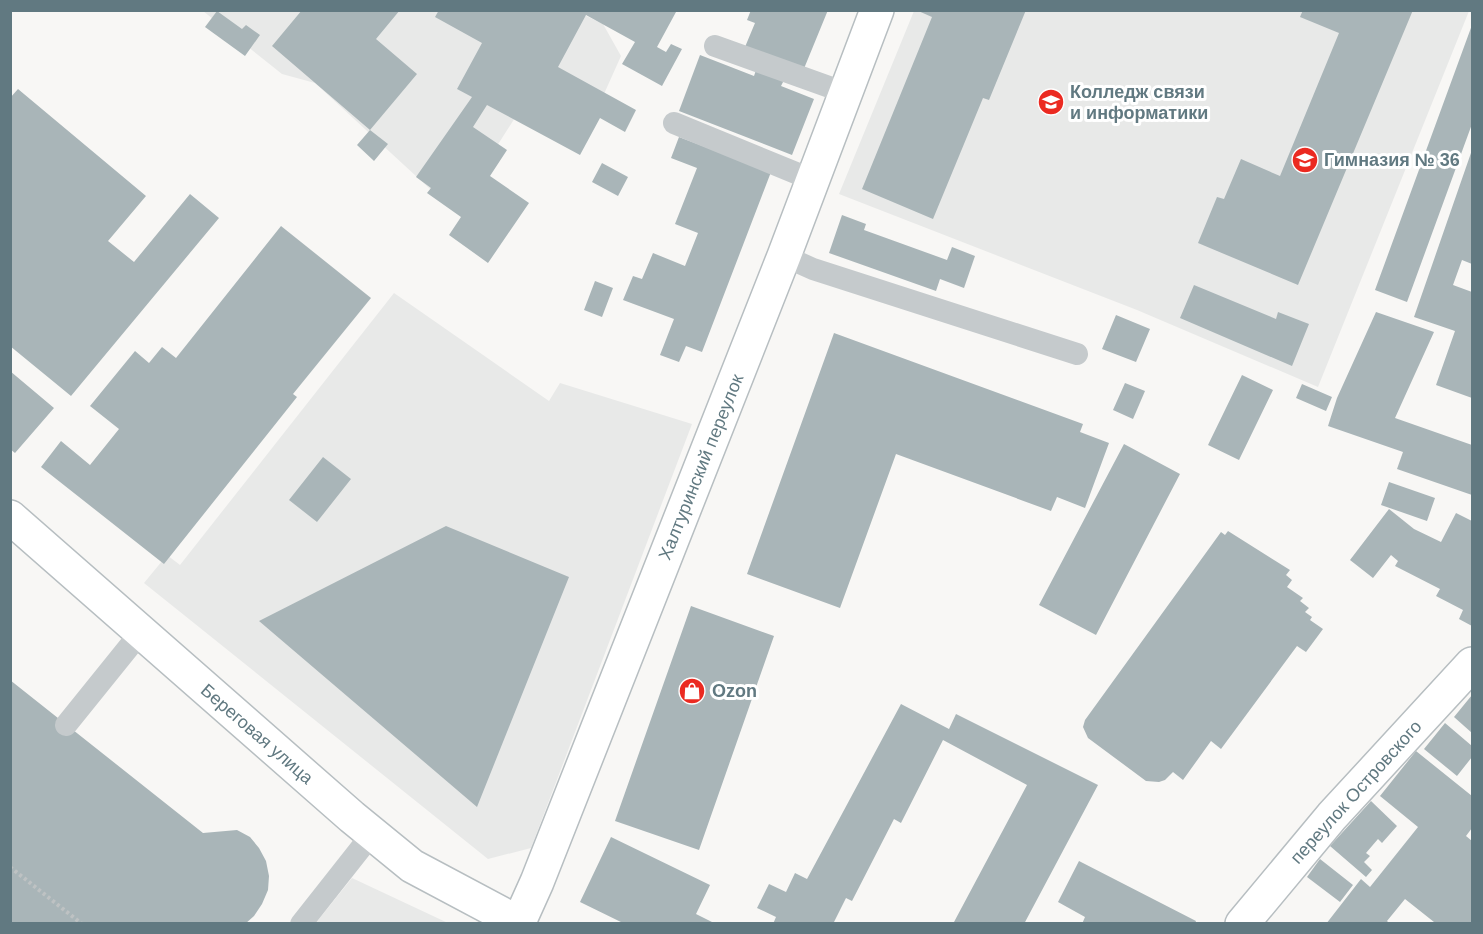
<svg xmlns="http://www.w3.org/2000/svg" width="1483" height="934" viewBox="0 0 1483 934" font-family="Helvetica,sans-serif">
	<rect width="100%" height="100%" fill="#f8f7f5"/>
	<path fill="#e8e9e8" d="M203,11H576L603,24L621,56L582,143L518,113L455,212L315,83L282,74Z
		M914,11H1469L1318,387L1137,310L839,194Z
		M394,293L549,401L560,383L692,424L531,848L488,859L144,583L167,555L180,565Z
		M352,878L448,923L315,924Z"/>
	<path fill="#a9b5b8" d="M302,10H400L376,39L417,74L370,130L272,46Z
		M439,10L676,12L657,47L666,52L671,44L682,49L662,86L622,64L635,42L586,15L558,67L636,110L625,132L600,118L580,155L487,105L473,127L507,150L490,176L529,203L488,263L449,235L461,217L427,193L431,188L416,177L472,97L457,89L482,43L435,17Z
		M751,10H828L803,71L745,47L755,23L747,20Z
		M916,10H1026L989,100L983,98L933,219L862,189L932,17Z
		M1303,10H1413L1298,285L1198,243L1217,197L1224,199L1241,159L1280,176L1339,33L1300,17Z
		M217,11L242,29L246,25L260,35L245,56L205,27Z
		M1472,25V124L1407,302L1375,290Z
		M700,55L754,76L756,70L784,80L781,86L814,99L792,155L679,111Z
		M18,89L146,196L108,241L134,262L190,194L219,218L71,396L10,346V98Z
		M370,130L388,144L374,161L357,145Z
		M679,137L771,172L702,352L686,346L679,362L660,355L674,319L623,300L633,276L642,279L653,253L685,266L698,233L675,224L697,168L671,158Z
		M1472,150V264L1462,260L1453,285L1472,292V398L1436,385L1455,331L1414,317Z
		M602,163L628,177L618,196L592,182Z
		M842,215L866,224L864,230L947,260L952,247L975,256L964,288L940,279L936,291L829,253Z
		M281,226L371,298L293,394L297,397L164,564L41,467L61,441L90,465L119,429L90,406L135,351L149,363L162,347L176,358Z
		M595,281L613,288L602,317L584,310Z
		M1194,285L1276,319L1278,312L1309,324L1292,366L1180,318Z
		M1376,312L1434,332L1395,418L1472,445L1471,465L1472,466V495L1397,469L1403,452L1328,426L1337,398Z
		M1116,315L1150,329L1136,362L1102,349Z
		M834,333L1083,424L1080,432L1109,443L1085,508L1057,497L1051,511L896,454L840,608L747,574Z
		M10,371L54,408L15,453L10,449Z
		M1242,375L1273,390L1239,460L1208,445Z
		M1125,383L1145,391L1133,419L1113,410Z
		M1302,384L1332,397L1326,411L1296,398Z
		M1124,444L1180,474L1096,635L1039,605Z
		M323,457L351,479L317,522L289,500Z
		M1389,482L1435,498L1427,521L1381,505Z
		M1389,509L1414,529L1441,542L1456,513L1472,521V626L1459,619L1463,610L1436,596L1440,589L1395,566L1398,561L1391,555L1373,578L1350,560Z
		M446,526L569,577L477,807L259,621Z
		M1228,531L1290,570L1286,575L1292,580L1287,587L1303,598L1300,601L1309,608L1305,612L1312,617L1310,620L1323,629L1306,652L1297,646L1221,749L1211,741L1183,780L1173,772L1165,780L1159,782L1146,781L1088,738L1083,727L1085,720L1221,532L1225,535Z
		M691,606L774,636L699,850L615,821Z
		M10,680L203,833L237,830L250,837L259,848L266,861L269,876L268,890L262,904L254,916L245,924H10Z
		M1472,695V733L1454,717Z
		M901,704L949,729L956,714L1098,785L1024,924H958L954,922L1027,785L943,740L901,823L894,819L852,901L846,898L833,924H773L776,917L757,908L769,884L786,892L795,873L807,879Z
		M1445,723L1472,746V757L1457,776L1424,749Z
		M1416,751L1472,796V828L1466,836L1472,841L1471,879L1472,881V924H1433L1434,922L1405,899L1387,921L1390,924H1326L1361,879L1370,887L1418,827L1380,796Z
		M1371,801L1397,826L1382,843L1378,839L1366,853L1370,856L1364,862L1372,870L1366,877L1330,846Z
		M611,837L710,885L696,914L716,924H625L580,902Z
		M1320,859L1353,885L1340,902L1307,877Z
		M1079,861L1196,921L1195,924H1082L1085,917L1058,902Z"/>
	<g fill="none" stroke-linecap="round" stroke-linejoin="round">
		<defs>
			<path id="secondary" d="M10,517L352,817L412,866L521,924
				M519,922L537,882L784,256L877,10
				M1242,924L1332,816L1472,664"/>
		</defs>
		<use href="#secondary" stroke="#b7bec1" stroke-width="36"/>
		<path stroke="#bec2c3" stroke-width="4" stroke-dasharray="3 3" stroke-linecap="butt" d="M10,867L82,924"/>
		<path stroke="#c5cacc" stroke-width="22" d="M715,46L846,93
			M674,123L813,180
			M784,256L813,269L1077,354
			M66,725L141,632
			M301,924L372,834"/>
		<use href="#secondary" stroke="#fff" stroke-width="33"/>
	</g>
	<defs>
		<symbol id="university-disc" viewBox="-11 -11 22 22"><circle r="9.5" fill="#eb2a21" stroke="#fff"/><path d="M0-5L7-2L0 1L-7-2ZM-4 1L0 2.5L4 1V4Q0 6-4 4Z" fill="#fff"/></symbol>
		<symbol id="school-disc" viewBox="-11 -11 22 22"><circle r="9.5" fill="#eb2a21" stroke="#fff"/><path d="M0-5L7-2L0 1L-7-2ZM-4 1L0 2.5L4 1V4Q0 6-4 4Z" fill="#fff"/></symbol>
		<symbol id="shop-disc" viewBox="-11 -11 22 22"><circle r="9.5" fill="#eb2a21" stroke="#fff"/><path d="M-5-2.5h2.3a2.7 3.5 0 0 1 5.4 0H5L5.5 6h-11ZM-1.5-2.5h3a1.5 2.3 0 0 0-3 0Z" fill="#fff"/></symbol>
	</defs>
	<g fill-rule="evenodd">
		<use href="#university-disc" x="1036" y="87" width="30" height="30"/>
		<use href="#school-disc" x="1290" y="145" width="30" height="30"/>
		<use href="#shop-disc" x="677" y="676" width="30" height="30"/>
	</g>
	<g text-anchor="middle" stroke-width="6" stroke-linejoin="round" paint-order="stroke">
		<g font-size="18" font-weight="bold" fill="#617981" stroke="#fff" text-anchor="start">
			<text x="1070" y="98">Колледж связи<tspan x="1070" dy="21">и информатики</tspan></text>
			<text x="1324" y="166">Гимназия № 36</text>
			<text x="712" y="697">Ozon</text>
		</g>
		<g font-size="18" fill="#617981" stroke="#fff">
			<text transform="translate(701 467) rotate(-68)" y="6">Халтуринский переулок</text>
			<text transform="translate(257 734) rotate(41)" y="6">Береговая улица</text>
			<text transform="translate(1356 792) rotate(-48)" y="6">переулок Островского</text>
		</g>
	</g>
	<rect width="1483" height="934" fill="none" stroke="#617981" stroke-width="24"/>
</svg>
